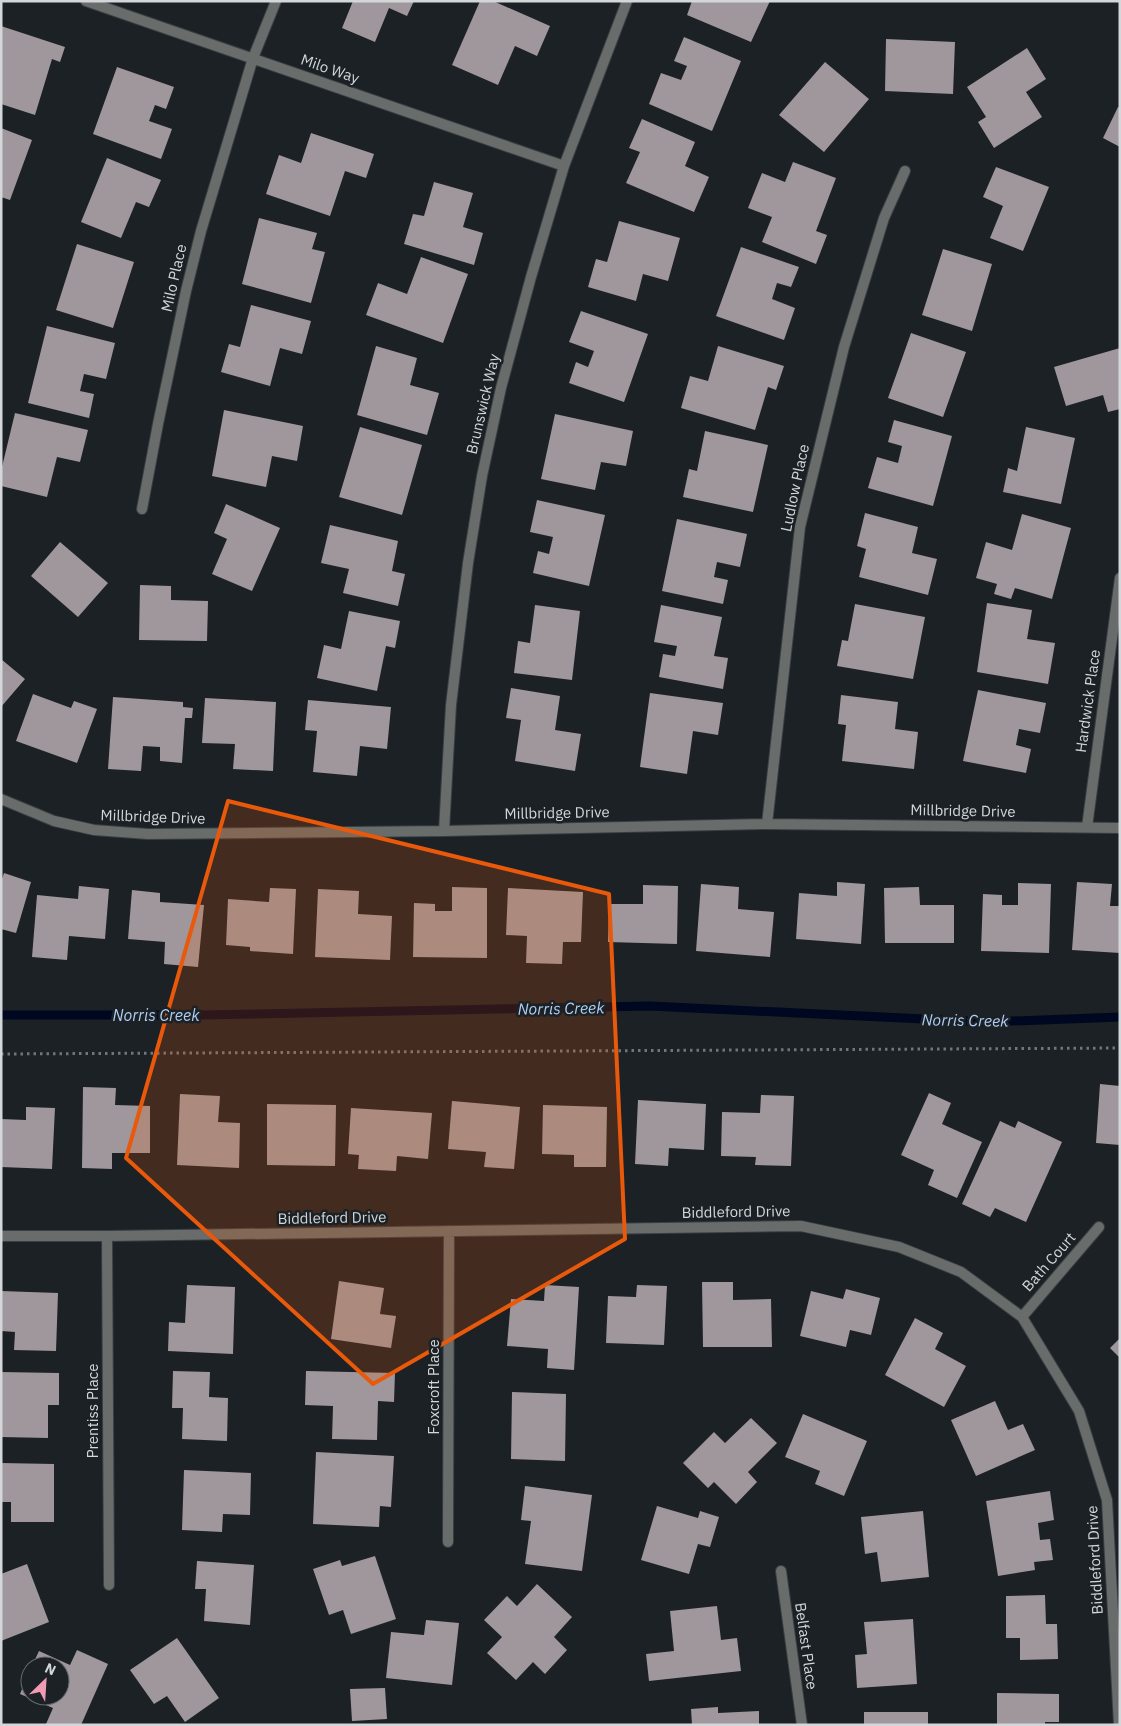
<svg xmlns="http://www.w3.org/2000/svg" width="1121" height="1726" viewBox="0 0 1121 1726" font-family="'IBM Plex Sans',sans-serif">
	<rect width="100%" height="100%" fill="#1b2125"/>
	<g fill="none" stroke-linecap="round" stroke-linejoin="round">
		<path stroke="#000720" stroke-width="9" d="M1,1015H202L650,1006L987,1022L1120,1017"/>
	</g>
	<path fill="#9f979c" d="M353,1H414L407,16L389,8L375,42L342,28Z
		M480,1H493L550,26L537,56L515,46L498,85L452,65Z
		M692,1H770L751,42L687,15Z
		M1,26L65,47L60,62L52,59L35,115L1,104Z
		M684,37L741,61L712,131L649,104L661,73L681,80L687,66L674,61Z
		M886,39L955,42L953,94L885,91Z
		M1027,48L1046,79L1026,92L1042,117L994,148L978,122L986,117L967,87Z
		M825,62L869,99L824,152L779,115Z
		M117,67L174,87L166,109L155,105L149,121L172,129L161,159L93,134Z
		M1118,107H1120V147L1103,138Z
		M642,119L695,142L685,166L709,177L694,212L626,183L640,152L629,148Z
		M1,128L32,140L10,200L1,197Z
		M311,133L374,154L366,178L345,171L330,216L266,194L279,155L301,163Z
		M107,158L161,180L149,207L136,202L121,238L81,222Z
		M793,162L836,178L816,231L827,235L816,264L762,242L772,217L748,208L762,173L785,182Z
		M996,167L1049,187L1023,251L990,238L1003,206L983,197Z
		M434,182L473,193L463,227L483,233L474,265L404,244L413,214L424,216Z
		M259,218L317,233L312,249L325,252L311,303L242,284Z
		M619,221L680,238L668,281L643,274L636,301L588,287L596,259L607,262Z
		M77,244L134,262L113,328L56,310Z
		M741,247L799,267L791,287L777,283L772,299L795,308L784,340L716,316Z
		M943,249L992,264L972,331L922,315Z
		M421,257L468,274L443,343L366,315L378,283L407,294Z
		M251,305L311,321L302,354L280,348L270,386L221,372L229,344L240,347Z
		M581,311L648,334L624,402L569,383L576,362L588,367L594,351L569,342Z
		M47,326L115,343L106,379L84,374L80,391L94,394L89,418L28,403Z
		M911,333L966,352L943,417L888,398Z
		M376,346L417,358L410,385L439,393L427,435L357,415Z
		M718,346L784,366L776,390L768,387L755,430L681,408L690,376L708,381Z
		M1120,348V409L1108,412L1103,395L1066,406L1054,367Z
		M224,410L303,426L297,461L272,456L266,487L212,476Z
		M15,413L88,430L80,462L57,457L47,497L1,486V471Z
		M555,414L633,431L626,466L601,462L595,490L541,479Z
		M894,420L952,436L933,506L868,488L877,457L898,463L902,446L888,442Z
		M360,427L422,445L402,515L339,497Z
		M1026,427L1075,438L1061,504L1003,492L1008,468L1017,471Z
		M705,431L768,445L753,512L683,497L689,469L697,471Z
		M537,500L605,515L589,586L533,573L538,551L549,554L553,537L530,532Z
		M226,504L280,528L252,591L212,574L227,539L214,533Z
		M865,513L918,527L912,553L937,559L928,595L859,577L866,549L857,546Z
		M1022,514L1071,528L1052,599L1015,588L1011,599L994,594L997,584L976,578L986,542L1012,550Z
		M677,519L747,534L740,567L717,562L714,577L728,580L723,604L662,591Z
		M330,525L398,541L392,571L405,574L398,606L343,593L349,569L321,563Z
		M60,542L108,583L78,617L31,576Z
		M140,585L171,586V600L208,601L207,641L139,640Z
		M987,603L1032,610L1027,639L1055,643L1048,684L977,672Z
		M855,604L925,617L913,679L837,666L842,640L848,641Z
		M535,605L580,611L572,680L514,673L518,641L530,643Z
		M661,605L722,617L714,656L728,658L723,689L659,677L663,654L675,656L677,646L654,642Z
		M349,611L400,621L395,648L386,646L377,691L317,678L324,645L341,649Z
		M1,659L25,679L1,707Z
		M511,688L560,696L555,730L581,734L575,771L515,761L521,720L506,718Z
		M978,690L1046,703L1040,733L1019,729L1016,745L1031,749L1026,773L963,761Z
		M650,693L723,703L718,735L693,731L687,774L640,767Z
		M33,694L71,708L74,701L97,709L77,763L16,741Z
		M841,695L898,702L895,729L918,732L914,769L842,761L846,725L838,724Z
		M113,697L183,702V707L193,708L192,718H185L182,763L160,761V747L143,746L141,771L108,769Z
		M205,698L276,702L273,771L233,769L235,744L202,743Z
		M308,700L391,707L387,749L360,746L357,776L313,772L317,731L305,730Z
		M4,873L31,882L16,933L1,929V882Z
		M837,882L865,884L861,944L796,939L799,893L837,896Z
		M1077,882L1112,884L1110,906H1120V953L1072,950Z
		M1018,883L1051,884L1049,953L981,951L983,894L1002,895V905H1018Z
		M701,884L739,887L738,909L774,912L770,957L696,951Z
		M643,885L678,886L677,944L608,942L609,904H643Z
		M79,886L109,889L105,939L69,936L67,960L32,957L37,895L78,899Z
		M452,887L487,888V958L413,957L414,903L435,904V911H452Z
		M919,887L920,905H954V943H885L884,888Z
		M270,888L296,889L293,954L250,951V947L226,945L228,899L269,902Z
		M508,888L583,892L581,942H563L562,964L526,963L527,936L506,935Z
		M318,889L359,891L358,914L392,916L390,960L315,957Z
		M132,890L160,893V902L204,905L198,967L164,964L165,942L128,939Z
		M1100,1084L1120,1086V1145L1096,1143Z
		M83,1087L116,1088L115,1105L150,1106V1153H112V1169L82,1168Z
		M929,1093L951,1103L942,1124L982,1142L957,1198L928,1185L934,1170L901,1155Z
		M180,1094L220,1096L218,1122L240,1123L239,1168L177,1165Z
		M761,1095L794,1096L791,1166L755,1165L756,1157L721,1156L722,1112L760,1113Z
		M638,1100L706,1104L704,1150L669,1148L668,1166L635,1164Z
		M452,1101L520,1107L514,1169L484,1167L486,1152L448,1149Z
		M267,1104L336,1105L335,1166L267,1165Z
		M543,1105L607,1107L606,1167H574V1155L542,1154Z
		M26,1107L55,1108L52,1169L1,1167V1119L26,1120Z
		M351,1108L432,1113L428,1159L397,1156L396,1171L358,1169L359,1155L348,1154Z
		M1000,1121L1015,1128L1018,1121L1062,1142L1026,1222L995,1208L990,1217L962,1204Z
		M339,1281L384,1288L380,1314L396,1316L391,1348L331,1339Z
		M702,1282H733V1300L771,1299L772,1347H703Z
		M187,1285L235,1287L233,1354L168,1351L169,1322L185,1323Z
		M545,1285L579,1287L574,1370L547,1368L548,1349L507,1346L511,1299L544,1301Z
		M637,1285L667,1286L664,1345L606,1343L608,1296L636,1297Z
		M846,1289L880,1298L871,1335L850,1330L846,1347L800,1336L811,1291L843,1299Z
		M1,1291L58,1293L56,1351L14,1350L15,1332L1,1331Z
		M915,1318L943,1333L935,1349L966,1366L944,1407L885,1375Z
		M1120,1338V1358L1110,1348Z
		M173,1371L210,1372L209,1397L228,1398L227,1441L182,1439L183,1408H172Z
		M306,1371L395,1373L394,1402L378,1401L377,1440L332,1439L333,1406L305,1405Z
		M1,1372L59,1373V1405H48V1438L1,1437Z
		M512,1392L566,1394L565,1461L511,1459Z
		M995,1401L1008,1430L1023,1424L1035,1450L976,1476L951,1420Z
		M803,1414L867,1441L844,1496L815,1484L820,1471L785,1457Z
		M751,1418L777,1443L748,1472L757,1482L736,1504L714,1482L708,1488L683,1463L714,1432L725,1443Z
		M316,1452L394,1456L391,1507L380,1506L379,1527L313,1524Z
		M1,1463L54,1464V1522H11V1502H1Z
		M184,1470L251,1473L250,1515L223,1514L222,1532L182,1530Z
		M525,1486L592,1495L582,1571L525,1564L531,1521L521,1520Z
		M1050,1491L1054,1520L1038,1523L1040,1540L1050,1539L1053,1560L1034,1562L1035,1570L998,1576L986,1501Z
		M657,1506L698,1518L700,1511L719,1517L710,1547L698,1544L689,1574L641,1560Z
		M923,1511L929,1577L881,1582L877,1552L865,1554L861,1517Z
		M375,1556L396,1619L351,1634L343,1610L329,1615L313,1569L340,1560L342,1566Z
		M197,1561L254,1565L250,1625L204,1621L206,1589H195Z
		M27,1564L49,1622L1,1641V1574Z
		M537,1584L572,1617L554,1637L567,1650L545,1674L533,1662L516,1680L487,1653L502,1637L484,1620L507,1596L517,1606Z
		M1045,1595L1046,1624H1057L1058,1659L1020,1660V1638H1006V1596Z
		M717,1606L721,1640L737,1638L741,1671L649,1681L646,1654L674,1651L670,1611Z
		M913,1619L917,1684L857,1688L855,1655L867,1654L864,1622Z
		M426,1620L459,1623L452,1685L386,1678L391,1632L424,1635Z
		M177,1638L219,1698L185,1722L167,1696L154,1704L130,1670Z
		M77,1650L108,1664L81,1725H47L46,1724L53,1708L20,1694L30,1670V1696H60V1666H32L39,1651L70,1665Z
		M385,1688L387,1719L352,1721L350,1689Z
		M997,1693L1059,1694V1722H1045V1725H997Z
		M718,1707V1713L759,1711V1725H692L691,1709Z
		M864,1712H928V1725H864Z"/>
	<g fill="none" stroke-linecap="round" stroke-linejoin="round">
		<defs>
			<path id="minor" d="M86,1L564,166
				M142,509L158,424L186,291L201,231L253,58L276,1
				M1,799L54,821L94,830L148,834L444,831L767,824L1120,828
				M767,824L800,527L844,347L884,218L905,171
				M1087,827L1120,578
				M444,831L451,705L468,563L482,476L501,388L531,277L564,166L627,1
				M1,1236H107L801,1226L899,1247L961,1272L1022,1317L1079,1411L1107,1500L1119,1725
				M107,1236L109,1585
				M1022,1317L1099,1227
				M448,1542L449,1231
				M781,1571L802,1725"/>
		</defs>
		<use href="#minor" stroke="#383e42" stroke-width="12"/>
		<path stroke="#71767a" stroke-width="3" stroke-dasharray="2.5 4" stroke-linecap="butt" d="M1,1054L1120,1048"/>
		<use href="#minor" stroke="#686c6b" stroke-width="10"/>
	</g>
	<path fill="#e8590c" fill-opacity="0.2" stroke="#e8590c" stroke-width="4" stroke-linejoin="round" d="M228,801L609,894L625,1239L373,1384L126,1158Z"/>
	<g text-anchor="middle" stroke-width="5" stroke-linejoin="round" paint-order="stroke">
		<g font-size="15" fill="#d3d7da" stroke="#1b2125">
			<text transform="translate(330 69) rotate(19)" y="5">Milo Way</text>
			<text transform="translate(174 278) rotate(-77)" y="5">Milo Place</text>
			<text transform="translate(483 404) rotate(-77)" y="5">Brunswick Way</text>
			<text transform="translate(795 488) rotate(-78)" y="5">Ludlow Place</text>
			<text transform="translate(1088 701) rotate(-82)" y="5">Hardwick Place</text>
			<text transform="translate(963 811) rotate(1)" y="5">Millbridge Drive</text>
			<text transform="translate(557 813) rotate(-1)" y="5">Millbridge Drive</text>
			<text transform="translate(153 817) rotate(2)" y="5">Millbridge Drive</text>
			<text transform="translate(736 1212) rotate(-1)" y="5">Biddleford Drive</text>
			<text transform="translate(332 1218) rotate(-1)" y="5">Biddleford Drive</text>
			<text transform="translate(1049 1262) rotate(-49)" y="5">Bath Court</text>
			<text transform="translate(434 1387) rotate(-90)" y="5">Foxcroft Place</text>
			<text transform="translate(93 1411) rotate(-90)" y="5">Prentiss Place</text>
			<text transform="translate(1095 1560) rotate(-93)" y="5">Biddleford Drive</text>
			<text transform="translate(806 1646) rotate(82)" y="5">Belfast Place</text>
		</g>
		<g font-size="16" font-style="italic" fill="#afcef5" stroke="#1b2125">
			<text transform="translate(561 1008) rotate(-1)" y="6">Norris Creek</text>
			<text x="156" y="1021">Norris Creek</text>
			<text transform="translate(965 1020) rotate(1)" y="6">Norris Creek</text>
		</g>
	</g>
	<rect width="1121" height="1726" fill="none" stroke="#d3d7da" stroke-width="5"/>
	<g transform="translate(45 1681) rotate(25)"><circle r="24" fill="#1b2125" stroke="#656a6d"/>
	<path d="M0-4L9 19L0 12L-9 19Z" fill="#f19ab3"/>
	<text y="-8" font-size="14" font-weight="bold" text-anchor="middle" fill="#d3d7da">N</text>
	</g>
</svg>
